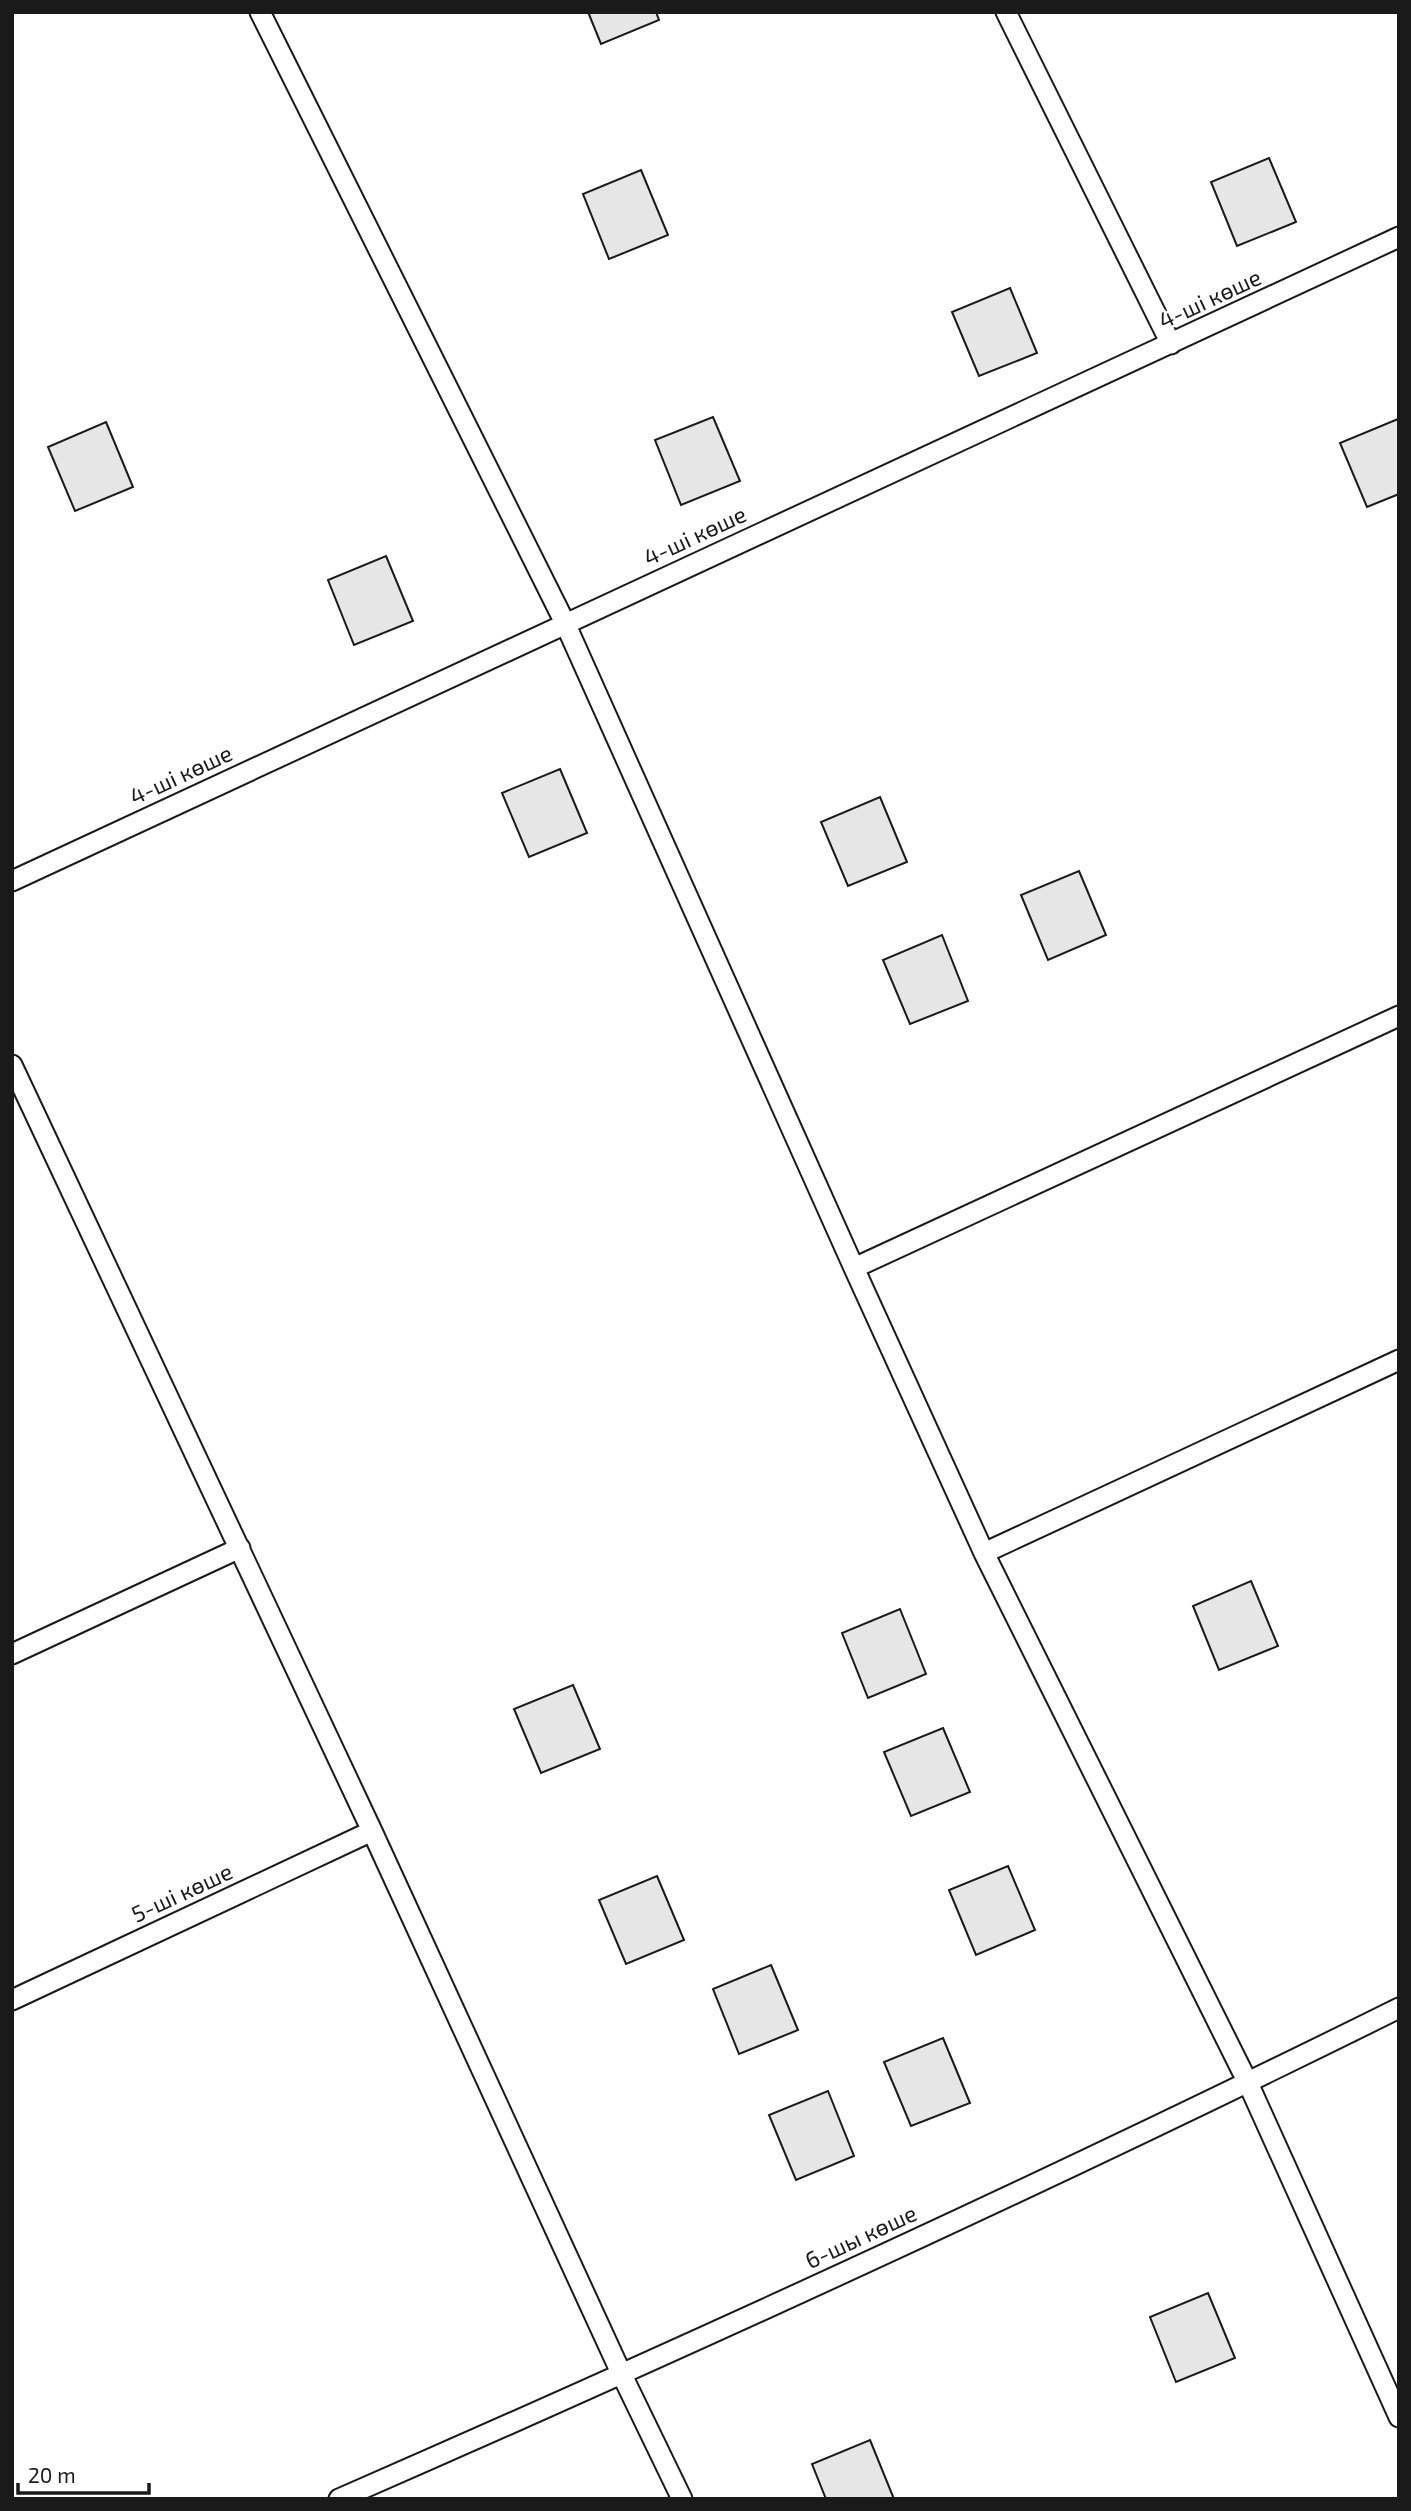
<svg xmlns="http://www.w3.org/2000/svg" width="1411" height="2511" viewBox="0 0 1411 2511" font-family="'Exo 2',sans-serif">
	<rect width="100%" height="100%" fill="#fff"/>
	<path fill="#e6e6e6" stroke="#1a1a1a" stroke-width="2" d="M588,12H656L659,20L601,44Z
		M1269,158L1296,222L1237,246L1211,182Z
		M641,170L668,235L609,259L583,194Z
		M1010,288L1037,353L979,376L952,312Z
		M713,417L740,481L681,505L655,440Z
		M1398,419L1399,494L1367,507L1340,443Z
		M106,422L133,487L75,511L48,447Z
		M386,556L413,621L354,645L328,580Z
		M560,769L587,833L529,857L502,793Z
		M880,797L907,862L848,886L821,822Z
		M1079,871L1106,935L1048,960L1021,895Z
		M942,935L968,1001L910,1024L883,960Z
		M1251,1581L1278,1646L1219,1670L1193,1606Z
		M900,1609L926,1674L868,1698L842,1633Z
		M573,1685L600,1749L541,1773L514,1709Z
		M943,1728L970,1792L911,1816L884,1752Z
		M1008,1866L1035,1930L976,1955L949,1890Z
		M657,1876L684,1940L626,1964L599,1900Z
		M771,1965L798,2030L739,2054L713,1989Z
		M943,2038L970,2103L911,2126L884,2062Z
		M828,2091L854,2156L796,2180L769,2115Z
		M1208,2293L1235,2358L1176,2382L1150,2317Z
		M870,2440L894,2499H826L812,2464Z"/>
	<g fill="none" stroke-linecap="round" stroke-linejoin="round">
		<defs>
			<path id="service" d="M260,12L565,623L854,1268L984,1553L1248,2083L1399,2417
				M1006,12L1171,344
				M12,881L1399,237
				M12,1065L372,1831L622,2375L682,2499
				M854,1268L1399,1016
				M984,1553L1399,1360
				M12,1654L240,1548
				M12,2000L372,1831
				M339,2499C696,2343 1050,2181 1399,2008"/>
		</defs>
		<use href="#service" stroke="#1a1a1a" stroke-width="23"/>
		<use href="#service" stroke="#fff" stroke-width="19"/>
	</g>
	<g text-anchor="middle" stroke-width="5" stroke-linejoin="round" paint-order="stroke">
		<g font-size="23" fill="#1a1a1a" stroke="#fff">
			<text transform="translate(1210 299) rotate(-25)" y="8">4-ші көше</text>
			<text transform="translate(695 536) rotate(-25)" y="8">4-ші көше</text>
			<text transform="translate(181 775) rotate(-25)" y="8">4-ші көше</text>
			<text transform="translate(182 1893) rotate(-25)" y="8">5-ші көше</text>
			<text transform="translate(861 2237) rotate(-25)" y="8">6-шы көше</text>
		</g>
	</g>
	<rect width="1411" height="2511" fill="none" stroke="#1a1a1a" stroke-width="28"/>
	<path d="M18 2483v10h131v-10" fill="none" stroke="#1a1a1a" stroke-width="3.5"/>
	<text x="28" y="2483" font-size="21" fill="#1a1a1a" stroke="#ffffff" stroke-width="5" paint-order="stroke">20 m</text>
</svg>
